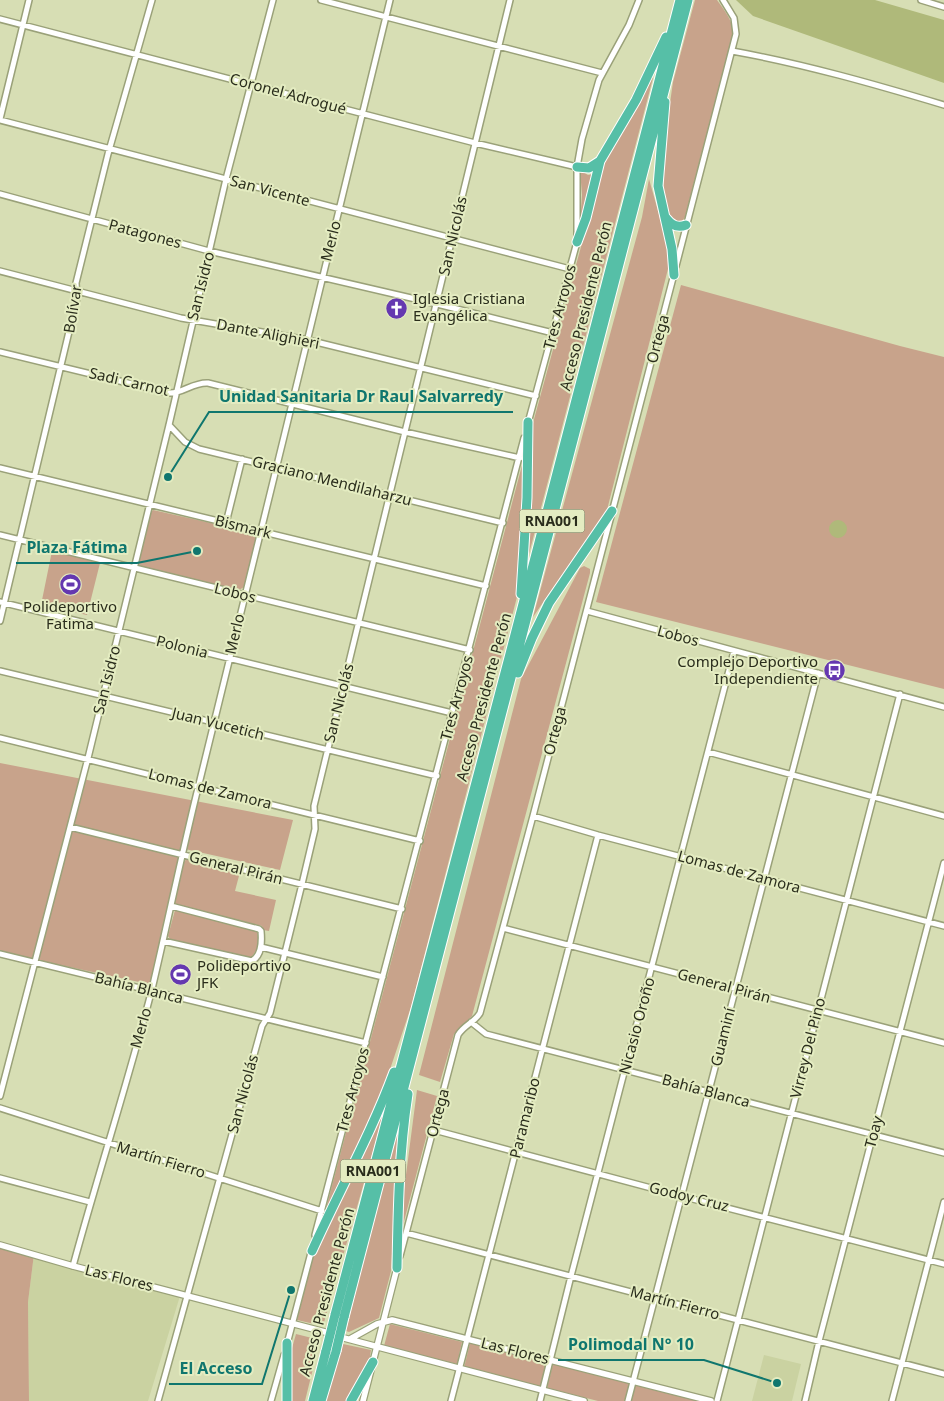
<svg xmlns="http://www.w3.org/2000/svg" width="944" height="1401" viewBox="0 0 944 1401" font-family="'Noto Sans',sans-serif">
	<rect width="100%" height="100%" fill="#d7deb4"/>
	<path fill="#cad2a1" d="M34,1254L180,1296L148,1401H29L28,1302Z
		M764,1355L801,1364L792,1401H752Z"/>
	<path fill="#c8a38b" d="M695,0H717C724,10 733,20 733,33L685,217C681,224 678,222 670,219L664,199L663,178L669,110L673,82Z
		M652,77L653,78L529,554L533,423L606,155Z
		M580,170L588,175L594,174L580,224L582,195Z
		M649,179L671,257L607,510L533,617L642,217Z
		M681,285L900,346L944,357V689L596,602Z
		M525,454L518,593L411,1007L377,1108L323,1220Z
		M153,510L251,532L256,539L244,587L239,590L141,567L138,563L150,513Z
		M52,551L100,563L87,615L41,605Z
		M584,566L590,569V573L472,1016L454,1034L440,1082L419,1075L521,679L580,568Z
		M0,763L293,820L280,870L185,849L153,985L0,952Z
		M188,859L240,872L235,891L276,900L269,931L263,930L262,926L175,904L174,902L184,861Z
		M175,910L257,930L259,946L251,958L170,939L168,936Z
		M417,1090L437,1096L403,1225L400,1221Z
		M385,1109L323,1326L297,1320L316,1246Z
		M400,1114L391,1271L379,1318L349,1332L346,1331Z
		M0,1248L34,1254L28,1302L29,1401H0Z
		M390,1324L462,1342L457,1364L384,1346Z
		M296,1334L320,1340L305,1401H290L292,1348Z
		M470,1343L546,1363L540,1387L464,1368Z
		M343,1344L371,1350L368,1369L349,1401H324Z
		M553,1364L629,1383L625,1401H598L547,1388Z
		M634,1385L698,1401H631Z"/>
	<path fill="#afb97a" d="M736,0H875L944,20V83L753,16Z
		M829 529a9 9 0 1 1 18 0a9 9 0 1 1-18 0Z"/>
	<g fill="none" stroke-linecap="round" stroke-linejoin="round">
		<defs>
			<path id="minor" d="M321,0L602,73
				M921,0L944,7
				M0,19L475,143L577,167
				M732,51C804,64 874,84 944,105
				M0,119L29,0
				M0,120L570,269
				M0,194L209,251L437,304L553,333
				M676,266L736,34L734,18L723,0
				M0,271L181,318L308,340L536,396
				M0,352L169,393C182,394 193,382 208,383L405,432L520,458
				M528,423L577,242V167L582,139L599,80L629,25L639,0
				M169,425L185,442L199,449L503,523
				M0,468L486,586
				M226,523L242,459
				M0,535L470,650
				M0,602L452,713
				M587,611L944,707
				M0,621L77,298L76,283L108,154L152,0
				M0,671L437,776
				M0,738L420,841
				M708,752L944,816
				M533,816L598,835L944,926
				M70,827L402,909
				M503,928L944,1043
				M163,941L252,961C262,955 262,942 261,931L259,929L171,906
				M261,947L383,977
				M0,954L366,1043
				M471,1022L486,1034L944,1153
				M0,1096L88,758L169,425L226,179L273,0
				M0,1108L322,1211
				M434,1130L681,1196L944,1264
				M0,1178L90,1202
				M406,1233L944,1374
				M315,1235L524,438
				M400,1256L458,1035C464,1025 475,1022 480,1013L533,816L674,274
				M73,1266C98,1174 128,1082 152,989C168,921 182,852 199,784C263,523 327,261 390,0
				M287,1344L312,1249
				M158,1401L262,1026L270,1013L302,884L315,829L314,806L510,0
				M271,1401L284,1355
				M451,1401L598,835
				M540,1401L571,1276L734,651
				M628,1401L818,673
				M717,1401L900,694
				M805,1401L819,1341L944,863
				M892,1401L944,1202"/>
			<path id="tertiary" d="M0,1245L73,1266L325,1332
				M344,1338L584,1401
				M350,1339L377,1324L392,1320L711,1401
				M363,1401L397,1268"/>
			<path id="motorway" d="M665,102L658,186L672,249L674,275
				M577,167L589,168L600,161
				M666,218C672,226 678,228 686,225
				M577,242L586,218L600,161L636,100L666,37
				M521,594L527,498L528,422
				M518,673L532,638L549,603L612,511
				M312,1251C339,1191 371,1134 394,1072
				M397,1268C398,1210 399,1152 408,1094
				M335,1315L510,654L680,0
				M344,1317L688,0
				M287,1343V1401
				M313,1401L326,1351
				M321,1401L336,1351
				M351,1401L373,1362"/>
		</defs>
		<use href="#minor" stroke="#9aa179" stroke-width="8"/>
		<use href="#tertiary" stroke="#9aa179" stroke-width="8"/>
		<use href="#motorway" stroke="#fff" stroke-width="11"/>
		<use href="#minor" stroke="#fff" stroke-width="5"/>
		<use href="#tertiary" stroke="#fff" stroke-width="5.5"/>
		<use href="#motorway" stroke="#56bfa7" stroke-width="9"/>
		<defs>
			<path id="motorway-bridge" d="M326,1351L335,1315
				M336,1351L344,1317"/>
		</defs>
		<use href="#motorway-bridge" stroke="#fff" stroke-width="11" stroke-linecap="butt"/>
		<use href="#motorway-bridge" stroke="#56bfa7" stroke-width="9"/>
	</g>
	<defs>
		<symbol id="church-disc" viewBox="-11 -11 22 22"><circle r="9.5" fill="#6538b0" stroke="#e4ecc1"/><path d="M-1.2-6h2.4v3.5h3.3v2.4h-3.3V6h-2.4V-.1h-3.3v-2.4h3.3Z" fill="#fff"/></symbol>
		<symbol id="stadium-disc" viewBox="-11 -11 22 22"><circle r="9.5" fill="#6538b0" stroke="#e4ecc1"/><path d="M0-5a6.5 5 0 1 0 0 10a6.5 5 0 1 0 0-10ZM-3.5-1.8h7v3.6h-7Z" fill="#fff"/></symbol>
		<symbol id="bus-disc" viewBox="-11 -11 22 22"><circle r="9.5" fill="#6538b0" stroke="#e4ecc1"/><path d="M-5-6H5V4H4V6H2V4H-2V6H-4V4H-5ZM-3.5-4V0h7V-4ZM-3.5 1.2v1.5H-2V1.2ZM2 1.2v1.5H3.5V1.2Z" fill="#fff"/></symbol>
	</defs>
	<g fill-rule="evenodd">
		<use href="#church-disc" x="384" y="296" width="25" height="25"/>
		<use href="#stadium-disc" x="58" y="572" width="25" height="25"/>
		<use href="#bus-disc" x="822" y="658" width="25" height="25"/>
		<use href="#stadium-disc" x="168" y="962" width="25" height="25"/>
	</g>
	<g text-anchor="middle" stroke-width="4" stroke-linejoin="round" paint-order="stroke">
		<g fill="#e4ecc1" stroke="#62664e" stroke-width="1">
			<rect x="519.5" y="509.5" width="65" height="23" rx="4"/>
			<rect x="340.5" y="1159.5" width="65" height="23" rx="4"/>
		</g>
		<g font-size="14" font-weight="bold" fill="#2a2d1c">
			<text x="552" y="526">RNA001</text>
			<text x="373" y="1176">RNA001</text>
		</g>
		<g font-size="15" fill="#2a2d1c" stroke="#e4ecc1">
			<text transform="translate(288 94) rotate(15)" y="5">Coronel Adrogué</text>
			<text transform="translate(270 191) rotate(15)" y="5">San Vicente</text>
			<text transform="translate(145 234) rotate(15)" y="5">Patagones</text>
			<text transform="translate(453 236) rotate(-77)" y="5">San Nicolás</text>
			<text transform="translate(331 241) rotate(-76)" y="5">Merlo</text>
			<text transform="translate(201 286) rotate(-76)" y="5">San Isidro</text>
			<text transform="translate(586 306) rotate(-76)" y="5">Acceso Presidente Perón</text>
			<text transform="translate(560 307) rotate(-75)" y="5">Tres Arroyos</text>
			<text transform="translate(73 309) rotate(-81)" y="5">Bolívar</text>
			<text transform="translate(268 334) rotate(11)" y="5">Dante Alighieri</text>
			<text transform="translate(658 339) rotate(-75)" y="5">Ortega</text>
			<text transform="translate(129 382) rotate(13)" y="5">Sadi Carnot</text>
			<text transform="translate(332 481) rotate(14)" y="5">Graciano Mendilaharzu</text>
			<text transform="translate(243 527) rotate(14)" y="5">Bismark</text>
			<text transform="translate(235 593) rotate(14)" y="5">Lobos</text>
			<text transform="translate(235 634) rotate(-77)" y="5">Merlo</text>
			<text transform="translate(678 636) rotate(15)" y="5">Lobos</text>
			<text transform="translate(182 647) rotate(14)" y="5">Polonia</text>
			<text transform="translate(107 680) rotate(-76)" y="5">San Isidro</text>
			<text transform="translate(484 697) rotate(-75)" y="5">Acceso Presidente Perón</text>
			<text transform="translate(457 698) rotate(-75)" y="5">Tres Arroyos</text>
			<text transform="translate(339 703) rotate(-76)" y="5">San Nicolás</text>
			<text transform="translate(218 724) rotate(14)" y="5">Juan Vucetich</text>
			<text transform="translate(555 731) rotate(-75)" y="5">Ortega</text>
			<text transform="translate(210 789) rotate(14)" y="5">Lomas de Zamora</text>
			<text transform="translate(236 868) rotate(14)" y="5">General Pirán</text>
			<text transform="translate(739 872) rotate(15)" y="5">Lomas de Zamora</text>
			<text transform="translate(724 986) rotate(15)" y="5">General Pirán</text>
			<text transform="translate(139 988) rotate(14)" y="5">Bahía Blanca</text>
			<text transform="translate(637 1026) rotate(-75)" y="5">Nicasio Oroño</text>
			<text transform="translate(141 1028) rotate(-74)" y="5">Merlo</text>
			<text transform="translate(723 1037) rotate(-76)" y="5">Guaminí</text>
			<text transform="translate(808 1048) rotate(-76)" y="5">Virrey Del Pino</text>
			<text transform="translate(353 1090) rotate(-75)" y="5">Tres Arroyos</text>
			<text transform="translate(706 1091) rotate(15)" y="5">Bahía Blanca</text>
			<text transform="translate(243 1094) rotate(-75)" y="5">San Nicolás</text>
			<text transform="translate(438 1113) rotate(-75)" y="5">Ortega</text>
			<text transform="translate(525 1118) rotate(-76)" y="5">Paramaribo</text>
			<text transform="translate(874 1132) rotate(-75)" y="5">Toay</text>
			<text transform="translate(161 1160) rotate(17)" y="5">Martín Fierro</text>
			<text transform="translate(689 1197) rotate(14)" y="5">Godoy Cruz</text>
			<text transform="translate(119 1278) rotate(14)" y="5">Las Flores</text>
			<text transform="translate(327 1292) rotate(-75)" y="5">Acceso Presidente Perón</text>
			<text transform="translate(675 1303) rotate(15)" y="5">Martín Fierro</text>
			<text transform="translate(515 1351) rotate(14)" y="5">Las Flores</text>
		</g>
		<g font-size="15" fill="#2a2d1c" stroke="#e4ecc1" text-anchor="start">
			<text x="413" y="304">Iglesia Cristiana<tspan x="413" dy="17">Evangélica</tspan></text>
			<text x="70" y="612" text-anchor="middle">Polideportivo<tspan x="70" dy="17">Fatima</tspan></text>
			<text x="818" y="667" text-anchor="end">Complejo Deportivo<tspan x="818" dy="17">Independiente</tspan></text>
			<text x="197" y="971">Polideportivo<tspan x="197" dy="17">JFK</tspan></text>
		</g>
	</g>
	<path fill="none" stroke="#0f766e" stroke-width="2" d="M168 477L209 412H513M197 551L137 563H16M777 1383L704 1360H558M291 1290L262 1384H169"/>
	<g fill="#0f766e" stroke="#e4ecc1" stroke-width="2">
		<circle cx="168" cy="477" r="5"/>
		<circle cx="197" cy="551" r="5"/>
		<circle cx="777" cy="1383" r="5"/>
		<circle cx="291" cy="1290" r="5"/>
	</g>
	<g font-size="16" text-anchor="middle" font-weight="bold" fill="#0f766e" stroke="#e4ecc1" stroke-width="4" stroke-linejoin="round" paint-order="stroke">
		<text x="361" y="402">Unidad Sanitaria Dr Raul Salvarredy</text>
		<text x="77" y="553">Plaza Fátima</text>
		<text x="631" y="1350">Polimodal N° 10</text>
		<text x="216" y="1374">El Acceso</text>
	</g>
</svg>
